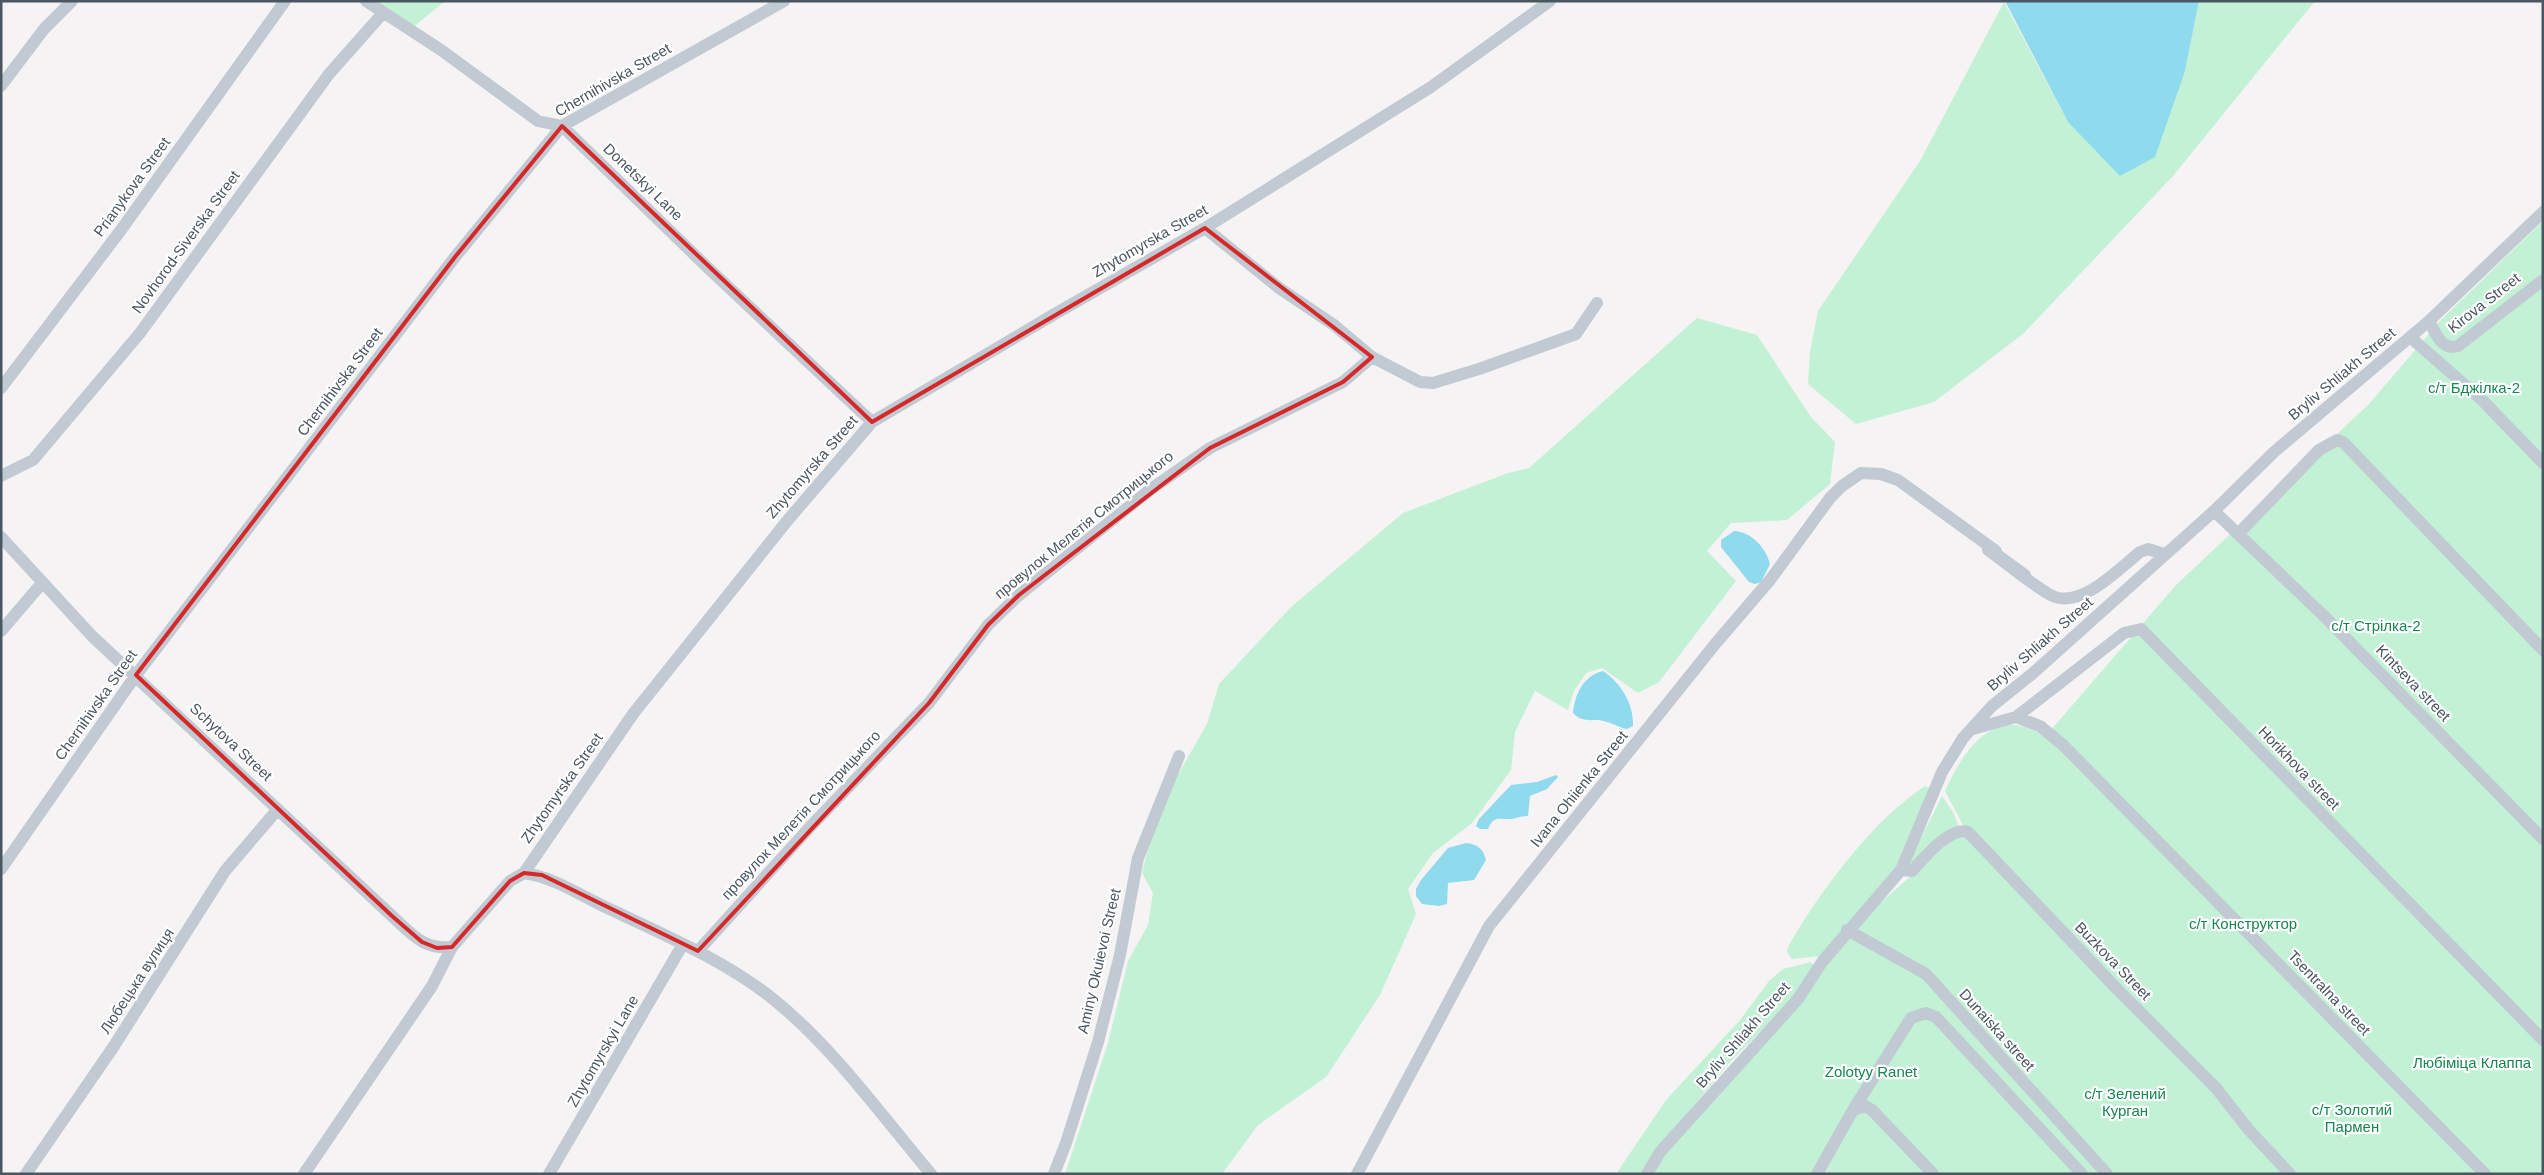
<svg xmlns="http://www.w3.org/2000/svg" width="2544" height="1175" viewBox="0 0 2544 1175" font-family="Arial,sans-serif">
	<rect width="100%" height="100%" fill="#f5f3f3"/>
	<path fill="#c3f1d5" d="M375,1H445L412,28Z
		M2199,1H2315L2173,176L2024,333L1934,402L1856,424L1808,384L1810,352L1818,311L1920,161L2004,2L2068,122L2185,71Z
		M2543,221V1174H1651L1664,1152L1864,917L1965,829L1945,791C1963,751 1995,702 2045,737L2176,585L2369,404L2439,322Z
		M1697,318L1757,335L1811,417L1835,442L1830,484L1787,520L1731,523L1707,551L1736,581L1659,682L1638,693L1602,668L1586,673L1574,691L1568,710L1535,691L1515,732L1511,770L1472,823L1433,853L1408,889L1416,914L1380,995L1326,1077L1258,1125L1222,1174H1065L1108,1043L1128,961L1148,925L1153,893L1142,873L1153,829L1176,778L1207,724L1219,684L1291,607L1403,513L1508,473L1529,468Z
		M1925,786L1930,789L1895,870L1822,956L1792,959L1787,952L1789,945C1820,891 1873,820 1925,786Z
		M1942,796L1953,812L1959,827L1910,867L1912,856Z
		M1811,962L1814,966L1798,994L1731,1061L1659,1147L1641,1174H1616L1666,1100L1740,1020L1769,981L1783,969Z"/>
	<path fill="#90daee" d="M2005,1H2199L2185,71L2155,157L2120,176L2068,122Z
		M1734,531C1752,532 1766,548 1770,564L1761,582L1755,584L1749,582L1721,547V540Z
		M1603,671C1621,683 1634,704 1633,726L1627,729C1620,728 1614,724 1607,722C1593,717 1585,725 1573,713C1575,694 1583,676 1603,671Z
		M1556,775L1558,777L1547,789L1530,796L1528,816C1522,816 1517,818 1512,819C1500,820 1494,814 1488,829H1480L1476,826L1479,819L1511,785L1537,782Z
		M1466,843C1477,844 1483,848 1486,860L1474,880L1448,883L1447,904L1439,906L1422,904L1416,896V889L1421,880L1448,848Z"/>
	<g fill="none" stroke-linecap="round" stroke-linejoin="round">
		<path stroke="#c1cad2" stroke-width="12" d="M366,1L441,50L538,121L562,126L707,267L872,422
			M1,86L44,29L72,1
			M1205,228L1279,288L1334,325L1372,357L1420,382L1433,383L1479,369L1576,334L1597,303
			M2429,321C2436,333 2441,351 2458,346L2543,280
			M2410,337L2482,400L2543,463
			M1,388L121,230L285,1
			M1,476L33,460L140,333L329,74L383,13
			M2214,511L2325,617L2543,839
			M2238,534L2319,450L2337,440L2343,442L2543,650
			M1,537L92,636L392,916C412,934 423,950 452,947
			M1988,548L2025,575
			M1988,550C2004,561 2039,591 2055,597C2083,607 2120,568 2140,552L2148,549L2164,554
			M1,631L42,583
			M2016,717L2040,726L2063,745L2485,1174
			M1973,729L2016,717L2124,633L2141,629L2543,1040
			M1,869L136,675L455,257L562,126L784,1
			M1901,870L1912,871C1924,858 1950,826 1968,832L2118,990L2216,1088L2249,1130L2290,1174
			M524,873C555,877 584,898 614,911C668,937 726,961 773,999C834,1048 881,1115 931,1174
			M1847,930L1926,974L2107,1174
			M698,951L810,827L929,703L988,625L1019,595L1151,489L1210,448L1343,382L1372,357
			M1853,1110L1865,1106L1872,1110L1933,1174
			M26,1174L114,1046L225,871L278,809
			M304,1174L432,986L452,947L510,881L524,873L633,714L787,521L872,422L1053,315L1205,228L1431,87L1550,1
			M549,1174L683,944
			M1054,1174L1066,1143L1098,1042L1120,955L1138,858L1179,756
			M1357,1174L1489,926L1716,643L1770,580L1830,498L1842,486L1861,473L1881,474L1898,480L1996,551
			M1647,1174L1660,1152L1798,999L1822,962L1901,870L1942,772L1963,738L1992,706L2032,674L2214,511L2274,452L2429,321L2543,212
			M1817,1174L1853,1110L1911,1018L1926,1013L1936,1017L2082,1174"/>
	</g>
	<path fill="none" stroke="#d62828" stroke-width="4" stroke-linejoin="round" d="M562,126L872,422L1205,228L1372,357L1343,382L1210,448L1019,595L988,625L929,703L698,951L542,875L524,873L510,881L452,947L437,948L422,942L392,916L136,675L455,257Z"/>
	<g text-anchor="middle" stroke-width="4.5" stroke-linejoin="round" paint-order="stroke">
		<g font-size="15" fill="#4a5661" stroke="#fff">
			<text transform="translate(613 80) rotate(-30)" y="5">Chernihivska Street</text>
			<text transform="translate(643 182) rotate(44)" y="5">Donetskyi Lane</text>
			<text transform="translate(132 187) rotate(-54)" y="5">Prianykova Street</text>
			<text transform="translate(1150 241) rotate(-30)" y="5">Zhytomyrska Street</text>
			<text transform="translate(186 242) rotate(-54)" y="5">Novhorod-Siverska Street</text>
			<text transform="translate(2484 303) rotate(-38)" y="5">Kirova Street</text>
			<text transform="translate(2342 374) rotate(-40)" y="5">Bryliv Shliakh Street</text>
			<text transform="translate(340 382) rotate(-53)" y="5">Chernihivska Street</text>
			<text transform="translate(812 467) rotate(-49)" y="5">Zhytomyrska Street</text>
			<text transform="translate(1084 525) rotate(-39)" y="5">провулок Мелетія Смотрицького</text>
			<text transform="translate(2040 644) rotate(-41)" y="5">Bryliv Shliakh Street</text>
			<text transform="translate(2413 683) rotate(46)" y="5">Kintseva street</text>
			<text transform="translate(96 705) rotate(-55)" y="5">Chernihivska Street</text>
			<text transform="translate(231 742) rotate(43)" y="5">Schytova Street</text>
			<text transform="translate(2299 768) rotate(46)" y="5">Horikhova street</text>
			<text transform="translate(562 788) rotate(-55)" y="5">Zhytomyrska Street</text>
			<text transform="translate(1579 789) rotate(-51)" y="5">Ivana Ohiienka Street</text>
			<text transform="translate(801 815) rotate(-47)" y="5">провулок Мелетія Смотрицького</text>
			<text transform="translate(1099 961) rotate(-77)" y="5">Aminy Okuievoi Street</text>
			<text transform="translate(2113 961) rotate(46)" y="5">Buzkova Street</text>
			<text transform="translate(137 981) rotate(-57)" y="5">Любецька вулиця</text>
			<text transform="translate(2329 993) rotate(46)" y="5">Tsentralna street</text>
			<text transform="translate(1997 1030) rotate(48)" y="5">Dunaiska street</text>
			<text transform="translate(1743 1035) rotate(-49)" y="5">Bryliv Shliakh Street</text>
			<text transform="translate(603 1051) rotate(-60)" y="5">Zhytomyrskyi Lane</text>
		</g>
		<g font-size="15" fill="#17864f" stroke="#fff">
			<text x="2474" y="393">с/т Бджілка-2</text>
			<text x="2376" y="631">с/т Стрілка-2</text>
			<text x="2243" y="929">с/т Конструктор</text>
			<text x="2472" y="1068">Любіміца Клаппа</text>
			<text x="1871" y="1077">Zolotyy Ranet</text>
			<text x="2125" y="1099">с/т Зелений<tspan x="2125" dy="17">Курган</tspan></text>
			<text x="2352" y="1115">с/т Золотий<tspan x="2352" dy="17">Пармен</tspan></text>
		</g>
	</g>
	<rect width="2544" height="1175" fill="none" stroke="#4a5661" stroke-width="5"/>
</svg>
